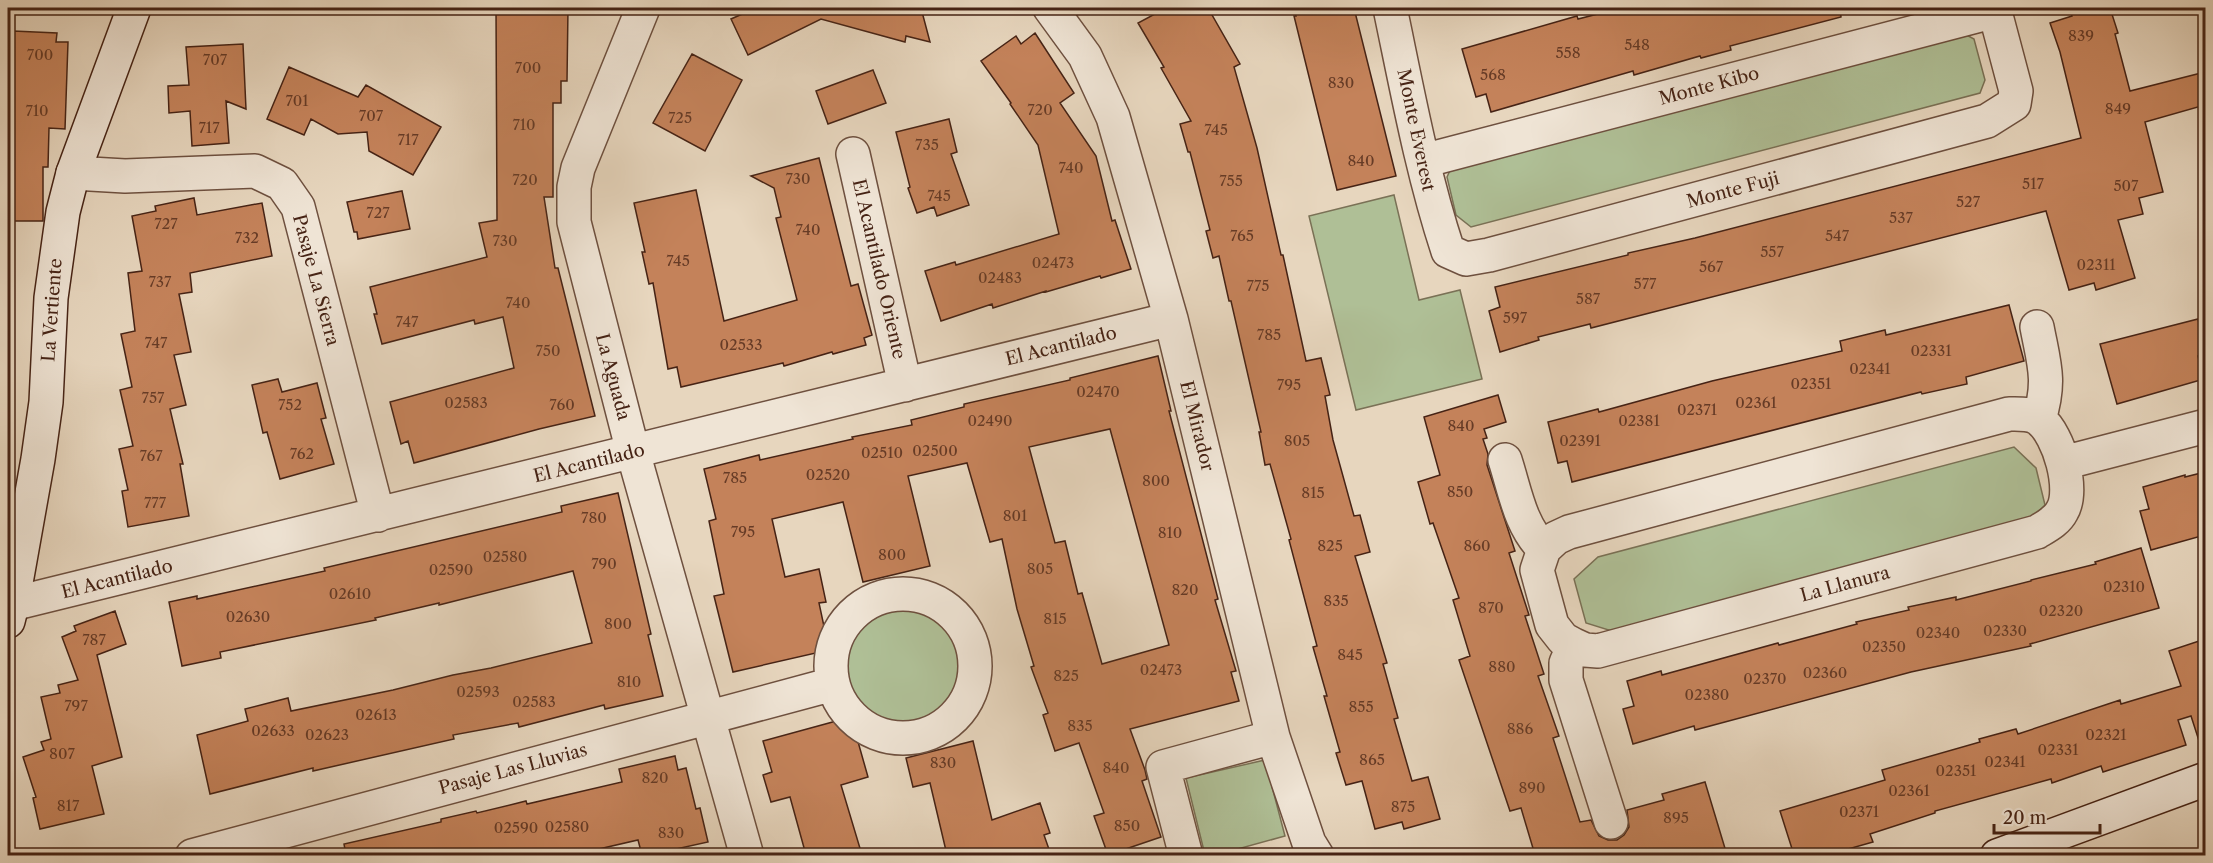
<svg xmlns="http://www.w3.org/2000/svg" width="2213" height="863" viewBox="0 0 2213 863" font-family="'Libre Caslon Text',serif">
	<rect width="100%" height="100%" fill="#e7d6be"/>
	<filter id="stains"><feTurbulence type="fractalNoise" baseFrequency=".00333" numOctaves="4"/><feColorMatrix values="0 0 0 0 .2 0 0 0 0 .09 0 0 0 0 .02 0 0 0 .5 -.17"/></filter>
	<radialGradient id="worn" r=".72"><stop offset=".6" stop-color="#630" stop-opacity="0"/><stop offset="1" stop-color="#630" stop-opacity=".3"/></radialGradient>
	<path fill="#afbf96" stroke="#7a7156" stroke-width="1.5" d="M1961,32L1974,39L1985,80L1980,93L1471,227L1456,215L1447,177L1452,166Z
		M1394,195L1419,300L1460,290L1482,379L1356,410L1309,216Z
		M2014,447L2036,468L2045,505L2023,526L1615,632L1586,623L1574,579L1598,557Z
		M845 666a59 59 0 1 1 118 0a59 59 0 1 1-118 0Z
		M1265,760L1285,836L1216,855H1205L1186,778Z"/>
	<path fill="#c4825a" stroke="#462315" stroke-width="1.5" fill-rule="evenodd" d="M496,8H568L567,81H561V103H553V197H544L555,268H558L595,416L539,429L414,463L408,441L401,444L390,402L514,368L503,317L475,324L474,320L382,344L374,314H377L370,287L487,257L479,223L497,220Z
		M756,8H921L930,42L906,36L905,42L821,19L748,55L731,19Z
		M1166,8H1208L1240,64L1234,67L1257,148L1281,255H1283L1306,361L1321,358L1330,395L1325,396L1333,440L1354,516L1360,515L1370,552L1355,556L1387,663L1383,664L1398,718L1394,719L1412,781L1428,777L1440,819L1404,829L1402,822L1375,829L1362,781L1346,785L1336,753L1340,752L1324,696H1327L1313,647L1317,646L1289,540L1291,539L1270,464L1265,465L1259,432H1261L1231,301H1229L1219,256L1213,258L1206,231L1210,230L1190,152H1188L1180,124L1191,121L1161,68L1164,67L1138,23Z
		M1294,8H1354L1396,176L1337,190L1294,16H1296Z
		M1621,8H1840L1841,17L1730,46L1731,50L1701,58L1700,56L1634,75L1633,71L1491,112L1486,94L1476,97L1462,49L1577,16L1578,19Z
		M2069,8H2110L2118,33L2115,34L2130,91L2205,72V105L2145,122L2163,192L2139,198L2143,214L2118,220L2135,278L2096,290L2094,283L2069,290L2046,211L1591,328L1590,324L1538,337L1539,340L1500,352L1489,311L1500,307L1495,287L1628,255V253L1695,238L2081,138L2060,52L2050,23L2072,16Z
		M13,31L57,33L56,42H68L65,129L49,128L48,167H43V221H8V88H10Z
		M1035,33L1074,93L1060,103L1096,156L1112,221L1115,220L1131,269L1101,278L1100,276L1046,292V291L993,308L992,304L941,321L925,271L955,262L956,265L1059,234L1038,145L1010,104L1011,103L981,61L1016,36L1021,44Z
		M243,44L246,109L226,101L229,143L192,146L190,111L169,113L168,86L189,85L186,47Z
		M692,54L742,80L705,151L653,123Z
		M289,67L358,97L366,85L441,127L413,175L369,151L367,132L338,134L311,119L304,135L267,119Z
		M873,70L886,103L828,124L816,91Z
		M949,119L957,152L951,154L969,205L937,216L934,207L917,213L908,188L910,187L896,132Z
		M819,158L851,286L858,284L872,335L864,338L866,345L833,354L832,352L784,366L783,363L681,387L677,367L668,369L653,283L649,284L642,252H645L634,203L696,190L724,321L797,300L776,218L781,217L774,188L751,176Z
		M402,191L410,229L358,239L357,232H354L347,202Z
		M194,198L197,215L262,203L272,256L190,273L192,292L179,294L191,352L174,355L186,405L170,409L183,464H180L189,516L128,527L122,491L128,490L119,449L133,446L120,390L132,387L121,334L135,331L128,273L142,271L132,216L156,211L155,206Z
		M2009,305L2024,361L1966,377L1967,384L1922,394L1921,392L1572,482L1567,461L1558,463L1548,422L1598,409L1599,412L1712,381L1842,351L1840,341L1885,330L1886,335Z
		M2198,319L2205,346V353L2198,356L2204,379L2117,404L2100,344Z
		M1158,356L1171,411H1169L1218,599L1215,600L1236,671L1231,672L1239,701L1130,729L1145,770L1147,779L1142,781L1161,837L1108,855L1094,816L1104,813L1079,743L1055,751L1043,715L1048,713L1031,667L1034,666L1017,609L1002,539L990,542L967,463L908,476L930,566L863,582L843,502L772,519L785,577L819,569L826,602L819,603L829,650L733,672L714,596L724,594L709,521L716,519L704,469L759,455L760,460L853,439L852,437L912,425L911,420L964,407V404L1070,380V378ZM1110,429L1169,645L1102,664L1082,593L1078,594L1065,541L1055,543L1029,447Z
		M278,379L282,392L317,383L326,418L321,419L334,464L280,479L267,432L263,433L252,385Z
		M1498,395L1506,422L1484,429L1487,438L1483,439L1488,454L1487,465L1515,551L1509,553L1529,615L1525,616L1544,674L1538,676L1559,736L1553,738L1580,822L1591,820L1599,836L1608,840H1617L1624,835L1629,827L1627,810L1664,800L1662,794L1705,782L1727,855H1535L1521,808L1510,811L1459,660L1470,656L1453,600L1459,598L1433,523L1430,524L1418,482L1440,475L1424,417Z
		M2205,472V535L2151,550L2140,511L2149,509L2143,487L2185,475V477Z
		M618,493L651,634L648,635L663,696L605,709L604,705L519,727L518,723L453,735L454,739L313,771V768L210,794L197,735L248,721L245,709L288,698L291,711L393,690L453,675L491,668L592,643L573,571L439,605V603L375,618L376,620L220,652L221,658L182,666L169,602L197,596V599L325,571L324,568L562,512L561,506Z
		M2141,548L2159,608L2030,644L2031,646L1911,672L1695,730L1694,726L1633,744L1623,709L1634,706L1627,681L1661,671L1662,675L1778,643L1779,645L1857,624L1856,622L1909,610L1908,607L1956,597V600L2031,581V580L2096,564L2095,562Z
		M115,611L126,644L97,655L122,757L92,766L104,814L40,829L33,798L36,797L23,757L44,750L41,742L51,739L41,697L60,693L58,685L78,680L62,637L76,631L74,626Z
		M2205,639V743L2200,744L2191,716L2178,720L2186,745L2103,772L2101,766L2052,783L2051,779L1935,811V813L1870,834L1873,842L1827,855H1794L1780,811L1885,780L1882,770L1980,742L1979,739L2016,729L2018,734L2120,700L2121,704L2181,686L2169,651Z
		M851,717L868,777L841,785L862,855H806L790,797L771,802L763,775L772,772L763,741Z
		M973,741L992,820L1040,803L1050,833L1044,835L1051,855H947L930,783L913,787L906,758Z
		M675,756L678,770L686,768L696,809L700,808L708,842L649,855H642L638,840L573,855H346L344,844L441,822V819L476,811L477,813L526,801L527,804L622,782L619,769Z"/>
	<g fill="none" stroke-linecap="round" stroke-linejoin="round">
		<defs>
			<path id="street" d="M643,8L578,168L574,187V222L633,452L747,856
				M1050,8L1085,56L1113,117L1171,319L1273,737L1309,843L1317,856
				M1390,8C1407,89 1422,172 1448,251L1466,259L1489,255L1987,121L2014,104L2016,91L1994,8
				M853,154L905,385
				M1423,161L1995,11
				M73,173L125,176L255,171L282,184L298,207L378,515
				M2037,327C2044,364 2051,381 2039,419
				M2009,414C2019,414 2032,413 2040,420C2059,435 2075,490 2062,511C2057,521 2047,526 2037,532L1598,651L1585,650L1574,645L1563,639L1552,625L1537,570L1544,549L1556,538L1569,532Z
				M1505,460C1515,491 1520,526 1544,549
				M2063,463L2206,426
				M831 666a72 72 0 1 1 144 0a72 72 0 1 1-144 0Z
				M8,605L1171,319
				M1574,645L1566,663V680L1611,822
				M192,856L833,684
				M1186,856L1163,767L1273,737"/>
			<path id="secondary" d="M8,621L12,605L38,459L46,402L51,298L63,212L73,173L134,8
				M1997,856L2206,779"/>
		</defs>
		<use href="#street" stroke="#6e503f" stroke-width="36"/>
		<use href="#secondary" stroke="#462315" stroke-width="36"/>
		<use href="#street" stroke="#efe4d5" stroke-width="33"/>
		<use href="#secondary" stroke="#efe4d5" stroke-width="33"/>
	</g>
	<g text-anchor="middle" stroke-width="4.5" stroke-linejoin="round" paint-order="stroke">
		<g font-size="15" fill="#663b26">
			<text x="2081" y="41">839</text>
			<text x="1637" y="50">548</text>
			<text x="1568" y="58">558</text>
			<text x="40" y="60">700</text>
			<text x="215" y="65">707</text>
			<text x="528" y="73">700</text>
			<text x="1493" y="80">568</text>
			<text x="1341" y="88">830</text>
			<text x="297" y="106">701</text>
			<text x="2118" y="114">849</text>
			<text x="1040" y="115">720</text>
			<text x="37" y="116">710</text>
			<text x="371" y="121">707</text>
			<text x="680" y="123">725</text>
			<text x="524" y="130">710</text>
			<text x="209" y="133">717</text>
			<text x="1216" y="135">745</text>
			<text x="408" y="145">717</text>
			<text x="927" y="150">735</text>
			<text x="1361" y="166">840</text>
			<text x="1071" y="173">740</text>
			<text x="798" y="184">730</text>
			<text x="525" y="185">720</text>
			<text x="1231" y="186">755</text>
			<text x="2033" y="189">517</text>
			<text x="2126" y="191">507</text>
			<text x="939" y="201">745</text>
			<text x="1968" y="207">527</text>
			<text x="378" y="218">727</text>
			<text x="1901" y="223">537</text>
			<text x="166" y="229">727</text>
			<text x="808" y="235">740</text>
			<text x="1242" y="241">765</text>
			<text x="1837" y="241">547</text>
			<text x="247" y="243">732</text>
			<text x="505" y="246">730</text>
			<text x="1772" y="257">557</text>
			<text x="678" y="266">745</text>
			<text x="1053" y="268">02473</text>
			<text x="2096" y="270">02311</text>
			<text x="1711" y="272">567</text>
			<text x="1000" y="283">02483</text>
			<text x="160" y="287">737</text>
			<text x="1645" y="289">577</text>
			<text x="1258" y="291">775</text>
			<text x="1588" y="304">587</text>
			<text x="518" y="308">740</text>
			<text x="1515" y="323">597</text>
			<text x="407" y="327">747</text>
			<text x="1269" y="340">785</text>
			<text x="156" y="348">747</text>
			<text x="741" y="350">02533</text>
			<text x="548" y="356">750</text>
			<text x="1931" y="356">02331</text>
			<text x="1870" y="374">02341</text>
			<text x="1811" y="389">02351</text>
			<text x="1289" y="390">795</text>
			<text x="1098" y="397">02470</text>
			<text x="153" y="403">757</text>
			<text x="466" y="408">02583</text>
			<text x="1756" y="408">02361</text>
			<text x="290" y="410">752</text>
			<text x="562" y="410">760</text>
			<text x="1697" y="415">02371</text>
			<text x="990" y="426">02490</text>
			<text x="1639" y="426">02381</text>
			<text x="1461" y="431">840</text>
			<text x="1297" y="446">805</text>
			<text x="1580" y="446">02391</text>
			<text x="935" y="456">02500</text>
			<text x="882" y="458">02510</text>
			<text x="302" y="459">762</text>
			<text x="151" y="461">767</text>
			<text x="828" y="480">02520</text>
			<text x="735" y="483">785</text>
			<text x="1156" y="486">800</text>
			<text x="1460" y="497">850</text>
			<text x="1313" y="498">815</text>
			<text x="155" y="508">777</text>
			<text x="1015" y="521">801</text>
			<text x="594" y="523">780</text>
			<text x="743" y="537">795</text>
			<text x="1170" y="538">810</text>
			<text x="1330" y="551">825</text>
			<text x="1477" y="551">860</text>
			<text x="892" y="560">800</text>
			<text x="505" y="562">02580</text>
			<text x="604" y="569">790</text>
			<text x="1040" y="574">805</text>
			<text x="451" y="575">02590</text>
			<text x="2124" y="592">02310</text>
			<text x="1185" y="595">820</text>
			<text x="350" y="599">02610</text>
			<text x="1336" y="606">835</text>
			<text x="1491" y="613">870</text>
			<text x="2061" y="616">02320</text>
			<text x="248" y="622">02630</text>
			<text x="1055" y="624">815</text>
			<text x="618" y="629">800</text>
			<text x="2005" y="636">02330</text>
			<text x="1938" y="638">02340</text>
			<text x="94" y="645">787</text>
			<text x="1884" y="652">02350</text>
			<text x="1350" y="660">845</text>
			<text x="1502" y="672">880</text>
			<text x="1161" y="675">02473</text>
			<text x="1825" y="678">02360</text>
			<text x="1066" y="681">825</text>
			<text x="1765" y="684">02370</text>
			<text x="629" y="687">810</text>
			<text x="478" y="697">02593</text>
			<text x="1707" y="700">02380</text>
			<text x="534" y="707">02583</text>
			<text x="76" y="711">797</text>
			<text x="1361" y="712">855</text>
			<text x="376" y="720">02613</text>
			<text x="1080" y="731">835</text>
			<text x="1520" y="734">886</text>
			<text x="273" y="736">02633</text>
			<text x="327" y="740">02623</text>
			<text x="2106" y="740">02321</text>
			<text x="2058" y="755">02331</text>
			<text x="62" y="759">807</text>
			<text x="1372" y="765">865</text>
			<text x="2005" y="767">02341</text>
			<text x="943" y="768">830</text>
			<text x="1116" y="773">840</text>
			<text x="1956" y="776">02351</text>
			<text x="655" y="783">820</text>
			<text x="1532" y="793">890</text>
			<text x="1909" y="796">02361</text>
			<text x="68" y="811">817</text>
			<text x="1403" y="812">875</text>
			<text x="1859" y="817">02371</text>
			<text x="1676" y="823">895</text>
			<text x="1127" y="831">850</text>
			<text x="567" y="832">02580</text>
			<text x="516" y="833">02590</text>
			<text x="671" y="838">830</text>
		</g>
		<g font-size="18" fill="#462315" stroke="#efe4d5">
			<text transform="translate(1709 86) rotate(-15)" y="6">Monte Kibo</text>
			<text transform="translate(1416 130) rotate(78)" y="6">Monte Everest</text>
			<text transform="translate(1733 190) rotate(-15)" y="6">Monte Fuji</text>
			<text transform="translate(879 269) rotate(77)" y="6">El Acantilado Oriente</text>
			<text transform="translate(316 280) rotate(75)" y="6">Pasaje La Sierra</text>
			<text transform="translate(52 310) rotate(-86)" y="6">La Vertiente</text>
			<text transform="translate(1061 346) rotate(-14)" y="6">El Acantilado</text>
			<text transform="translate(613 377) rotate(75)" y="6">La Aguada</text>
			<text transform="translate(1197 426) rotate(76)" y="6">El Mirador</text>
			<text transform="translate(589 463) rotate(-14)" y="6">El Acantilado</text>
			<text transform="translate(117 579) rotate(-14)" y="6">El Acantilado</text>
			<text transform="translate(1845 584) rotate(-15)" y="6">La Llanura</text>
			<text transform="translate(513 769) rotate(-15)" y="6">Pasaje Las Lluvias</text>
		</g>
	</g>
	<rect width="2213" height="863" fill="none" stroke="#e7d6be" stroke-width="30"/>
	<rect x="9" y="9" width="2195" height="845" fill="none" stroke="#462315" stroke-width="3"/>
	<rect x="15" y="15" width="2183" height="833" fill="none" stroke="#462315" stroke-width="1.5"/>
	<path d="M1994 824v9h106v-9" fill="none" stroke="#462315" stroke-width="3"/>
	<text x="2003" y="824" font-size="18" fill="#462315" stroke="#efe4d5" stroke-width="4.5" paint-order="stroke">20 m</text>
	<rect width="100%" height="100%" filter="url(#stains)"/>
	<rect width="100%" height="100%" fill="url(#worn)"/>
</svg>
